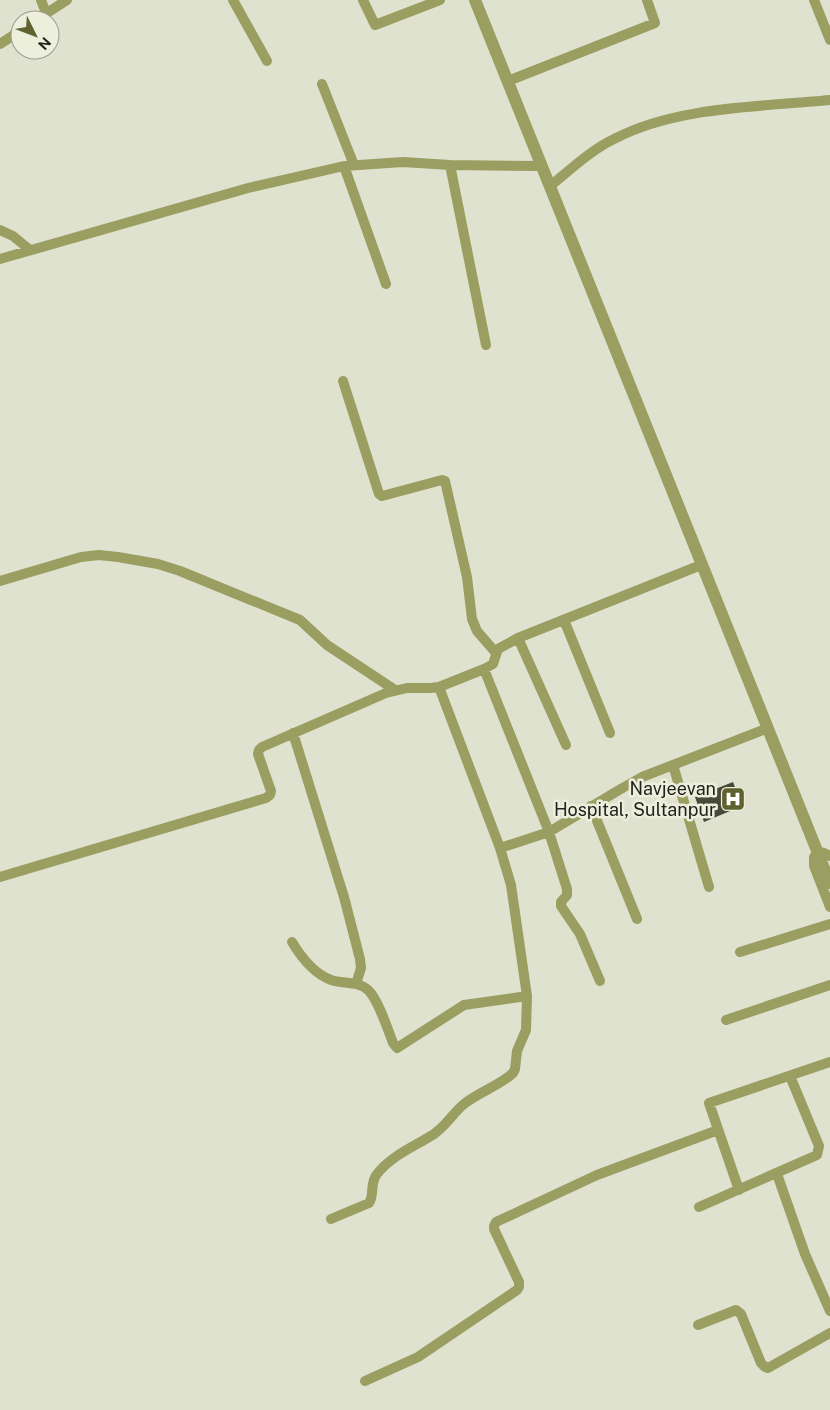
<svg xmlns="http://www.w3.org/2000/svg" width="830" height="1410" viewBox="0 0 830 1410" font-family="'Public Sans',sans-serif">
	<rect width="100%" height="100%" fill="#e0e2d0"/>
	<path fill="#47493a" d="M733,782L742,806L704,822L695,797Z"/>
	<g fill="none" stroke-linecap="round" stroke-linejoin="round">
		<path stroke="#9a9e60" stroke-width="10" d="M41,0L46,13
			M233,0L267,61
			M363,0L375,25L440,0
			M814,0L830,40
			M36,20L67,0
			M0,44L20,31
			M508,81L655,23L647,0
			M322,84L354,165
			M450,165L486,345
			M344,166L386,284
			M550,186C570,170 591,150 614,139C677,106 760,107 830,100
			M0,230L13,236L30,250
			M0,259L248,188L344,166L403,162L450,165L542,166
			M343,381L379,494L382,496L442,480L445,481L467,577L472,619L477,631L496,653
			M0,581L81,557L99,555L118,557L158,564L180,571L300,620L327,645L395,690
			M564,620L610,733
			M518,638L566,745
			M484,669L549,832L567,889V895L561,902V906L580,934L600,981
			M293,733L344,897L360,959L361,968L356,984
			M673,765L709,887
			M591,806L637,919
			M500,848L549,832L619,790L642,777L768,728
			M830,856L824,853L818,852L814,857V866L830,907
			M0,877L266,798L270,795L271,791L258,754L259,750L262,747L386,693L407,688H430L439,687L484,669L493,664L498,649L518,638L701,565
			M292,942C301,957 315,974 331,980C343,984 359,981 368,990C378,999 388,1030 393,1043L397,1048L464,1005L527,996
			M740,952L830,924
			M726,1020L830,985
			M777,1174L805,1254L830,1311
			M739,1190L709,1103L830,1062
			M699,1207L817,1155L819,1146L790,1076
			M331,1219L369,1203C375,1195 369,1184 377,1174C392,1155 414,1147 434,1134C446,1126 453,1113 464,1104C479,1092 499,1086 513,1073L515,1069L517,1051L526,1030L527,996L511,885L500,848L439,687
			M698,1325L736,1310L741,1314L761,1363L765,1367L768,1368L830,1333
			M365,1381L418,1357L517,1290L519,1287V1282L494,1229V1226L496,1222L597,1175L718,1130"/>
		<path stroke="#9a9e60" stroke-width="12" d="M475,0L830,883"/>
	</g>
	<defs>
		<symbol id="hospital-square" viewBox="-11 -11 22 22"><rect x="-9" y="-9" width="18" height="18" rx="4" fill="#5f622f" stroke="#edefdd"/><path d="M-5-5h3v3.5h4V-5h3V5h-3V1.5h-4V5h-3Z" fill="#fff"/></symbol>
	</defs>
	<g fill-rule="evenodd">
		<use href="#hospital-square" x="719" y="785" width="28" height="28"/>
	</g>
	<g text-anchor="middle" stroke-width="5" stroke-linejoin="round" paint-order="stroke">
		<g font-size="18" fill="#21221c" stroke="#edefdd" text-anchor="end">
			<text x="716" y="795">Navjeevan<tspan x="716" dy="21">Hospital, Sultanpur</tspan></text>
		</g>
	</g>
	<g transform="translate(35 35) rotate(132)"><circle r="24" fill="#edefdd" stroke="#9b9d90"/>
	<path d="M0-4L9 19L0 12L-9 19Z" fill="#5f622f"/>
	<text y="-8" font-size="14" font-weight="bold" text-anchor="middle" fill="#21221c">N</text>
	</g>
</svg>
